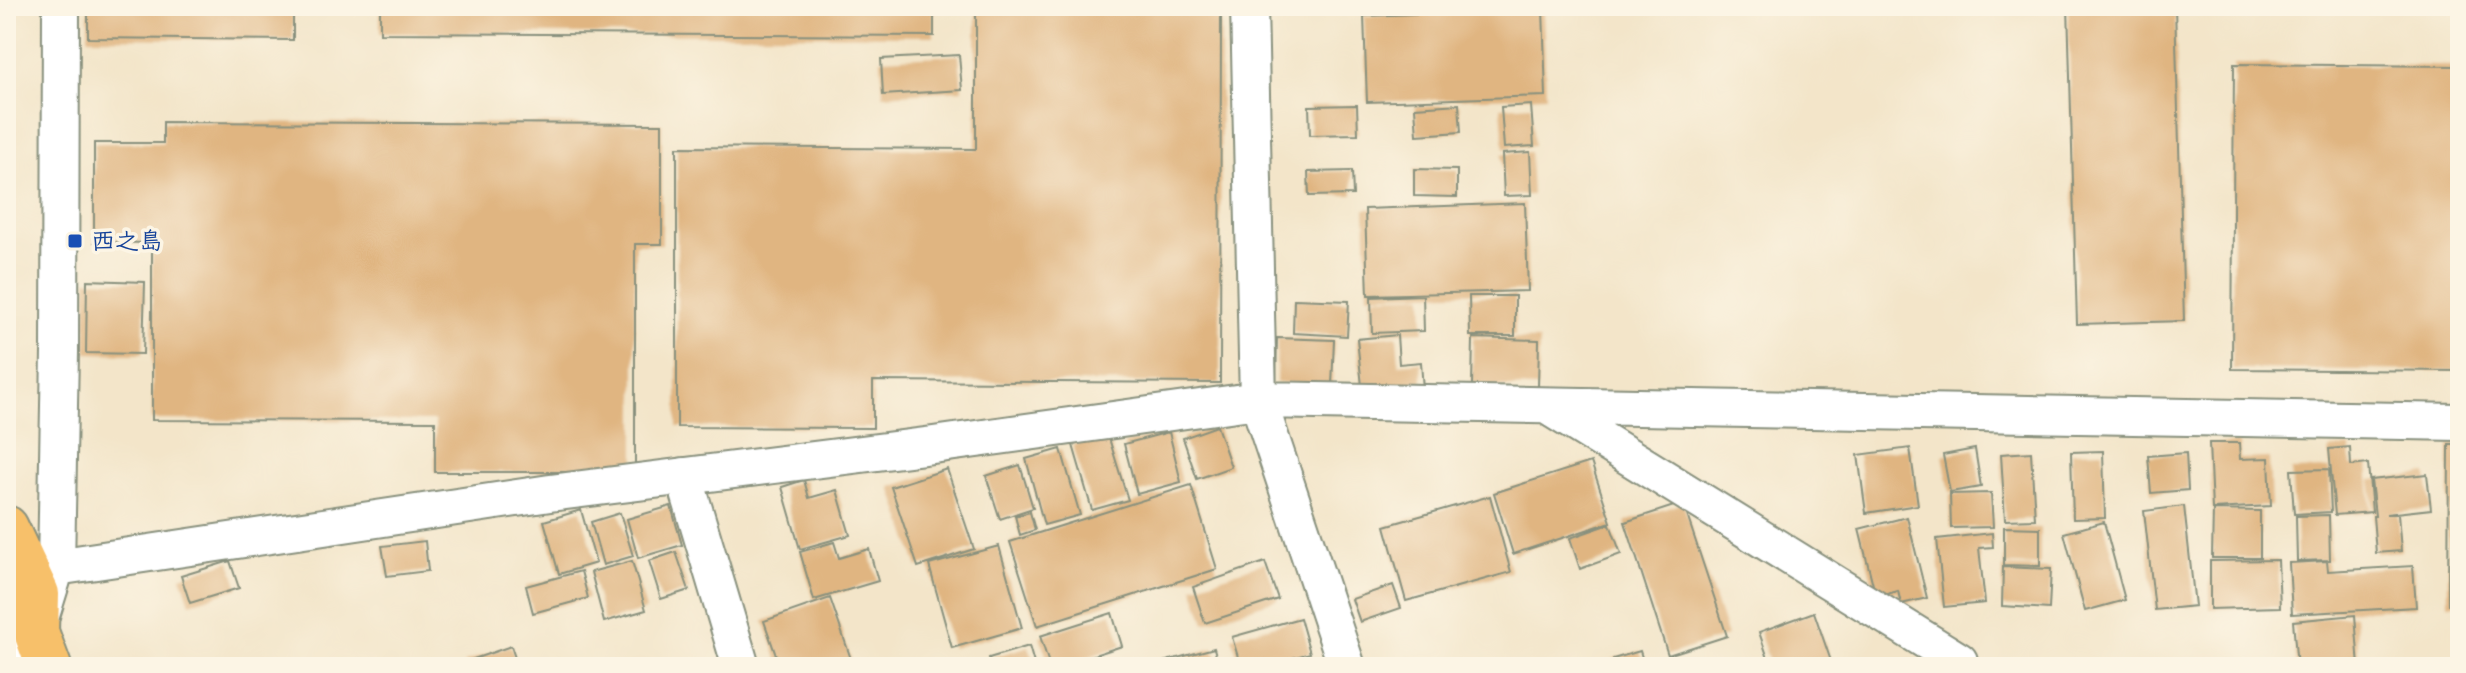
<svg xmlns="http://www.w3.org/2000/svg" width="2466" height="673" viewBox="0 0 2466 673" font-family="Kalam,'Klee One',sans-serif">
	<rect width="100%" height="100%" fill="#fcf5e5"/>
	<filter id="ink" filterUnits="userSpaceOnUse"><feTurbulence type="fractalNoise" baseFrequency=".0125" numOctaves="2"/><feDisplacementMap in="SourceGraphic" scale="16" xChannelSelector="R" yChannelSelector="G"/><feConvolveMatrix kernelMatrix="1 2 1 2 8 2 1 2 1" color-interpolation-filters="sRGB"/></filter>
	<filter id="wash" filterUnits="userSpaceOnUse"><feTurbulence type="fractalNoise" baseFrequency=".006" numOctaves="4" result="noise"/><feDisplacementMap in="SourceGraphic" scale="32" xChannelSelector="R" yChannelSelector="G"/><feGaussianBlur stdDeviation="1.8" result="paint"/><feColorMatrix in="noise" values="0 0 0 0 0 0 0 0 0 0 0 0 0 0 0 0 0 1.4 0 .05"/><feComposite in="paint" operator="in"/></filter>
	<g filter="url(#wash)">
		<rect width="100%" height="100%" fill="#f3e5c9"/>
		<g id="blocks">
			<path fill="#e0b581" d="M88,6H293V40L88,38Z
				M380,6H934V36L380,33Z
				M976,6H1221L1220,383L873,381V428L677,427V147L976,149Z
				M2068,6H2175L2184,321L2077,324Z
				M1543,9L1546,96L1367,102L1364,16Z
				M959,55L962,90L883,95L881,59Z
				M2234,64L2460,66V371L2232,369Z
				M1459,104L1461,132L1417,135L1415,107Z
				M1357,105L1358,134L1310,135L1309,106Z
				M1531,105L1534,146L1504,148L1501,107Z
				M163,122L662,124V244H635V472H435V421L152,420V243L94,242V143H163Z
				M1530,152L1532,195L1504,196L1502,154Z
				M1414,169L1457,170V197L1414,196Z
				M1352,171L1353,195L1309,196L1308,172Z
				M1525,203L1528,291L1368,295L1365,209Z
				M87,280L145,282L143,354L86,353Z
				M1423,295L1424,331L1372,333L1371,297Z
				M1469,296H1515V336H1470Z
				M1294,299L1349,301L1347,336L1293,333Z
				M1397,335L1399,364L1421,362L1423,390L1363,395L1357,339Z
				M1277,338L1334,340L1332,385L1276,383Z
				M1473,338L1539,340L1538,388L1472,386Z
				M1217,426L1231,467L1197,479L1183,438Z
				M1169,432L1181,482L1137,494L1124,444Z
				M1108,435L1128,500L1092,510L1073,445Z
				M2209,443H2239L2240,459L2269,458L2271,506L2212,509Z
				M2449,444H2460V604H2448Z
				M2350,447L2351,466L2368,464L2372,512L2335,515L2329,449Z
				M1910,448L1918,505L1866,513L1858,455Z
				M1061,449L1080,515L1044,525L1026,459Z
				M1975,449L1981,487L1950,492L1943,455Z
				M2103,451L2105,518L2073,519L2071,452Z
				M2031,452L2035,519L2005,520L2001,454Z
				M2186,453L2188,490L2151,493L2148,456Z
				M1591,462L1611,522L1513,554L1494,493Z
				M1020,465L1033,508L1000,519L986,476Z
				M947,469L974,549L918,567L891,487Z
				M2329,469L2331,512L2294,514L2291,470Z
				M2427,474L2431,509L2386,514H2398L2401,551L2376,553L2373,516H2375L2371,480Z
				M804,480L809,498L837,490L850,535L800,549L782,487Z
				M1191,485L1217,569L1037,626L1010,542Z
				M1991,493L1993,527L1951,528L1950,494Z
				M1490,496L1511,572L1406,601L1385,526Z
				M1683,503L1727,636L1668,655L1625,522Z
				M671,506L682,545L638,558L627,519Z
				M2184,506L2195,606L2155,610L2144,511Z
				M581,510L596,563L559,574L544,521Z
				M2213,510L2260,511V558H2212Z
				M1030,512L1035,530L1020,535L1015,516Z
				M620,513L633,556L603,565L591,522Z
				M2329,515L2330,560L2297,561L2296,516Z
				M1907,517L1927,598L1901,604L1898,591L1876,597L1859,529Z
				M2104,522L2125,600L2085,611L2064,533Z
				M1610,524L1621,554L1580,569L1570,538Z
				M2004,527L2040,528V566L2004,565Z
				M1992,533L1993,547L1979,548L1985,603L1944,607L1937,539Z
				M425,541L428,571L387,576L382,546Z
				M834,542L839,558L869,549L878,581L814,600L800,552Z
				M999,546L1022,628L952,648L929,565Z
				M676,552L689,590L661,599L649,561Z
				M2278,560L2280,607L2210,609V561Z
				M230,561L239,588L190,603L181,576Z
				M632,561L646,610L604,622L591,572Z
				M2327,561L2328,571L2413,566L2416,607L2292,614L2289,563Z
				M1265,562L1278,599L1205,623L1193,587Z
				M2003,567L2051,569L2049,609L2002,606Z
				M581,571L588,598L533,613L526,586Z
				M1393,585L1401,608L1360,622L1352,599Z
				M830,598L851,659L826,667H780L764,621Z
				M1814,612L1833,667H1771L1759,632Z
				M1112,613L1122,646L1057,667H1050L1040,636Z
				M2355,615L2359,667H2297L2293,621Z
				M1300,618L1310,653L1260,667H1241L1232,637Z
				M511,646L518,667H466L465,662Z
				M1029,646L1035,667H991L989,658Z
				M1214,648L1219,667H1148V666Z
				M1640,651L1645,667H1615L1613,659Z
				M1096,657L1099,667H1064V666Z"/>
		</g>
	</g>
	<g filter="url(#ink)">
		<use href="#blocks" fill-opacity="0" stroke="#89917e" stroke-width="2"/>
		<g fill="none" stroke-linecap="round" stroke-linejoin="round">
			<defs>
				<path id="minor" d="M1249,6L1258,400L1347,667
					M1549,407L1959,661
					M684,476L741,667
					M56,567L550,493L933,445L1258,400L2460,422
					M25,667L56,567L60,352L61,6"/>
				<path id="highway" d="M6,528L37,594L36,632L49,667"/>
			</defs>
			<use href="#minor" stroke="#89917e" stroke-width="40"/>
			<use href="#highway" stroke="#89917e" stroke-width="48"/>
			<use href="#minor" stroke="#fff" stroke-width="36"/>
			<use href="#highway" stroke="#f7c06b" stroke-width="44"/>
		</g>
	</g>
	<rect fill="#1a4fb4" stroke="#fcf5e5" stroke-width="3" x="67" y="233" width="16" height="16" rx="4"/>
	<g text-anchor="middle" stroke-width="7" stroke-linejoin="round" paint-order="stroke">
		<g font-size="24" font-weight="bold" fill="#164399" stroke="#fcf5e5" text-anchor="start">
			<text x="91" y="249">西之島</text>
		</g>
	</g>
	<rect width="2466" height="673" fill="none" stroke="#fcf5e5" stroke-width="32"/>
</svg>
